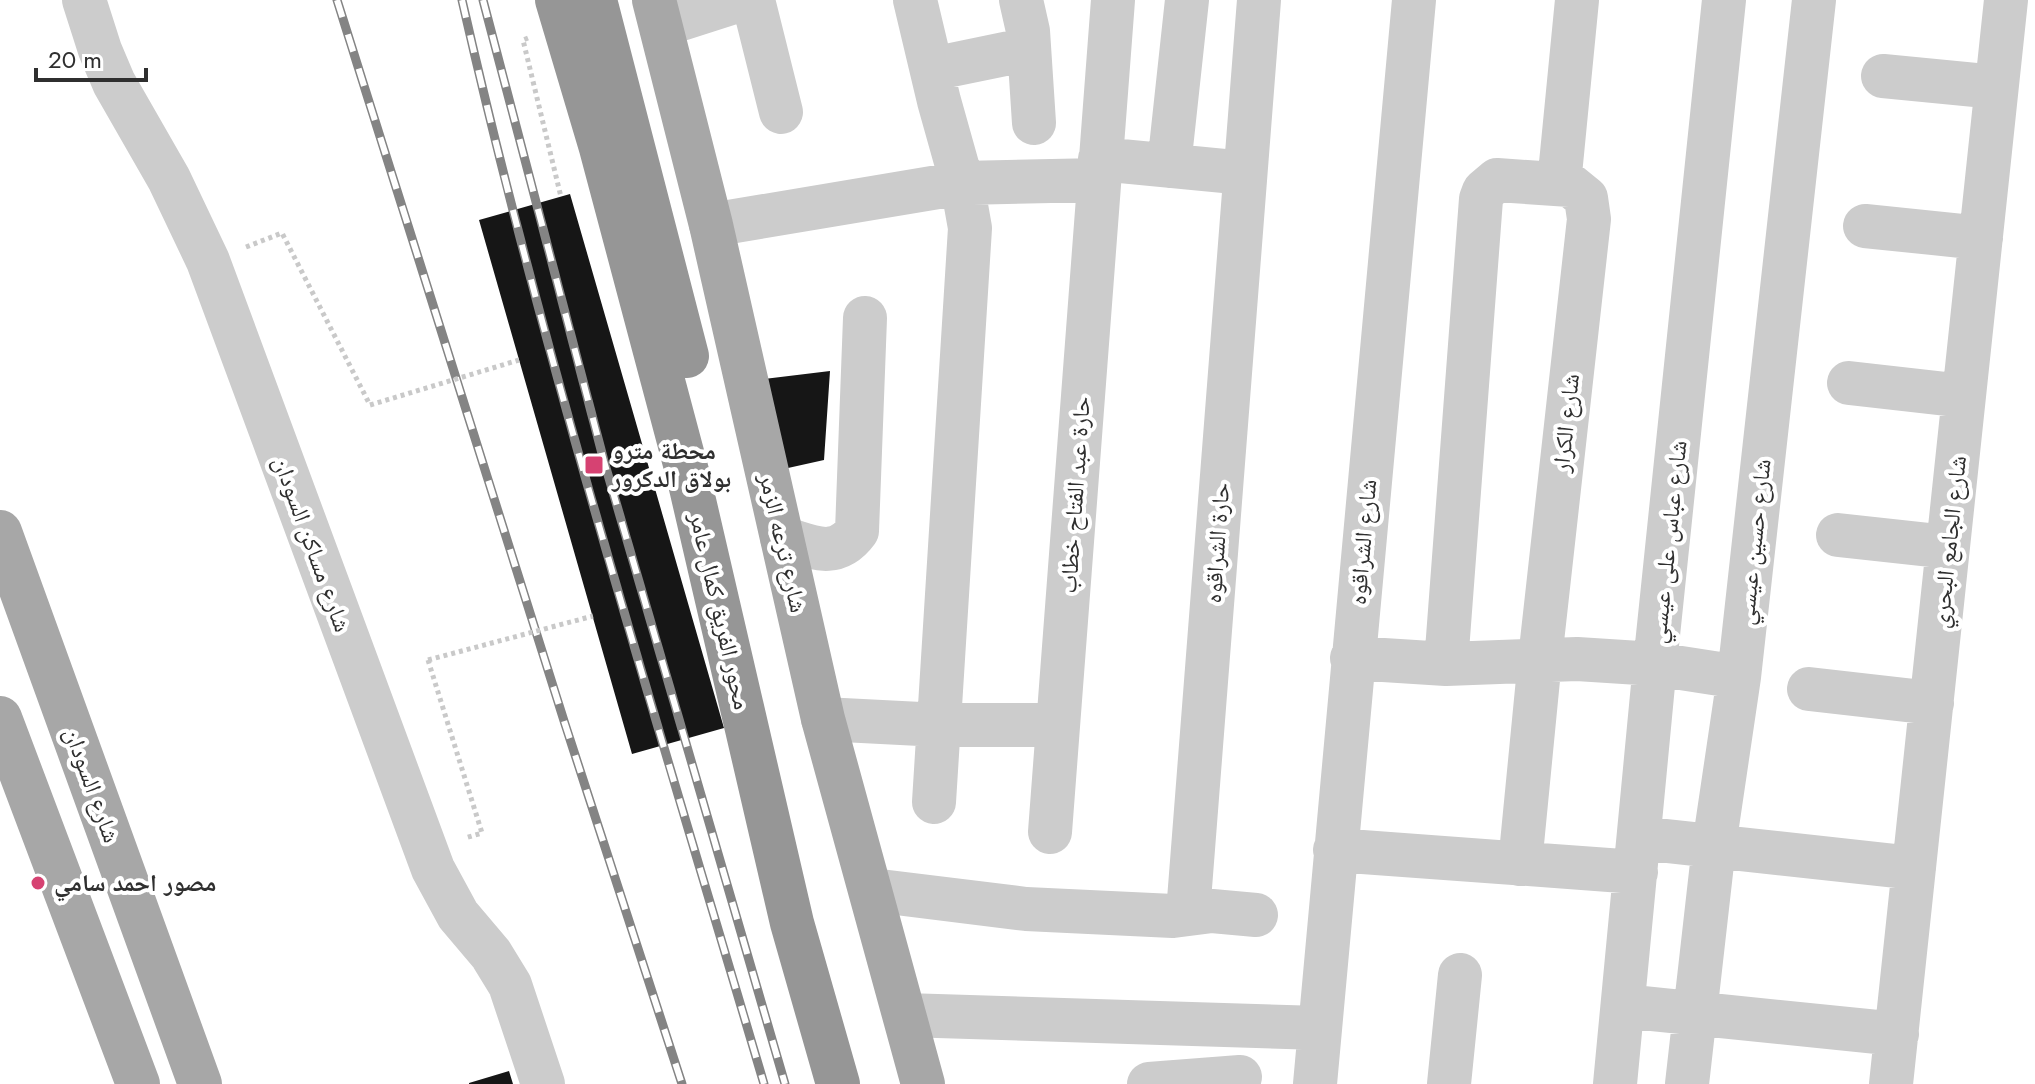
<svg xmlns="http://www.w3.org/2000/svg" width="2035" height="1084" viewBox="0 0 2035 1084" font-family="Jost,'Noto Naskh Arabic',sans-serif">
	<rect width="100%" height="100%" fill="#fff"/>
	<path fill="#161616" d="M570,194L724,728L632,754L479,220Z
		M830,371L824,460L779,470L756,380Z
		M509,1071L513,1084H469V1083Z"/>
	<g fill="none" stroke-linecap="round" stroke-linejoin="round">
		<path stroke="#c9c9c9" stroke-width="5" stroke-dasharray="4 4" stroke-linecap="butt" d="M528,38L523,40L561,197
			M246,247L282,233L370,405
			M428,660L482,833L465,838"/>
		<path stroke="#ccc" stroke-width="44" d="M84,0L100,50L114,83L169,179L208,261L433,869L458,915L491,954L510,985L543,1084
			M753,0L781,112
			M915,0L939,101L962,183L970,228L934,802
			M1021,0L1028,31L1034,123
			M662,25L740,0
			M932,69L1029,49
			M1883,76L1996,87
			M1100,159L1245,173
			M1169,166L1187,0
			M1559,184L1577,0
			M711,225L962,183L1099,180
			M1865,226L1981,238
			M1849,383L1964,396
			M1838,535L1948,547
			M782,538C811,546 835,561 857,531L865,318
			M1352,658L1446,664L1577,659L1655,664L1739,677
			M1446,664L1481,199L1484,191L1497,180L1570,185L1586,198L1589,219L1540,659L1520,864
			M1809,689L1932,703
			M823,719L940,725H1058
			M1050,832L1113,0
			M1639,838L1914,868
			M1335,850L1636,872
			M872,890L1026,909L1173,916L1212,911L1256,915
			M1188,913L1259,0
			M1623,1006L1897,1034
			M905,1015L1320,1028
			M1149,1084L1240,1077
			M1315,1084L1414,0
			M1449,1084L1460,975
			M1615,1084L1655,664L1724,0
			M1687,1084L1714,846L1739,677L1814,0
			M1891,1084L2006,0"/>
		<path stroke="#a7a7a7" stroke-width="44" d="M654,0L711,225L823,719L923,1084
			M0,532L200,1084
			M0,718L138,1084"/>
		<defs>
			<path id="rail" d="M337,0L565,724L682,1084
				M462,0C545,366 658,724 764,1084
				M483,0L604,461L785,1084"/>
		</defs>
		<use href="#rail" stroke="#848484" stroke-width="9"/>
		<use href="#rail" stroke="#fff" stroke-width="6" stroke-dasharray="18" stroke-linecap="butt"/>
		<path stroke="#c9c9c9" stroke-width="5" stroke-dasharray="4 4" stroke-linecap="butt" d="M370,405L519,360
			M428,660L593,616"/>
		<path stroke="#969696" stroke-width="44" d="M557,0L601,148L689,479L792,923L838,1084
			M595,0L687,356"/>
	</g>
	<g fill="#d64272" stroke="#fff" stroke-width="3">
		<rect x="584" y="455" width="20" height="20" rx="4"/>
		<circle cx="38" cy="883" r="8"/>
	</g>
	<g text-anchor="middle" stroke-width="8" stroke-linejoin="round" paint-order="stroke">
		<g font-size="24" fill="#2f2f2f" stroke="#fff">
			<text transform="translate(1566 423) rotate(-84)" y="8">شارع الكرار</text>
			<text transform="translate(1075 495) rotate(-86)" y="8">حارة عبد الفتاح خطاب</text>
			<text transform="translate(1363 542) rotate(-85)" y="8">شارع الشراقوه</text>
			<text transform="translate(1668 542) rotate(-84)" y="8">شارع عباس على عيسي</text>
			<text transform="translate(1754 542) rotate(-84)" y="8">شارع حسين عيسي</text>
			<text transform="translate(1949 542) rotate(-84)" y="8">شارع الجامع البحري</text>
			<text transform="translate(783 543) rotate(77)" y="8">شارع ترعه الزمر</text>
			<text transform="translate(1217 543) rotate(-86)" y="8">حارة الشراقوه</text>
			<text transform="translate(312 544) rotate(70)" y="8">شارع مساكن السودان</text>
			<text transform="translate(720 611) rotate(77)" y="8">محور الفريق كمال عامر</text>
			<text transform="translate(92 785) rotate(70)" y="8">شارع السودان</text>
		</g>
		<g font-size="24" font-weight="bold" fill="#2f2f2f" stroke="#fff" text-anchor="start">
			<text x="612" y="459">محطة مترو<tspan x="612" dy="28">بولاق الدكرور</tspan></text>
			<text x="54" y="891">مصور احمد سامي</text>
		</g>
	</g>
	<path d="M36 68v12h110v-12" fill="none" stroke="#2f2f2f" stroke-width="4"/>
	<text x="48" y="68" font-size="24" fill="#2f2f2f" stroke="#ffffff" stroke-width="6" paint-order="stroke">20 m</text>
</svg>
